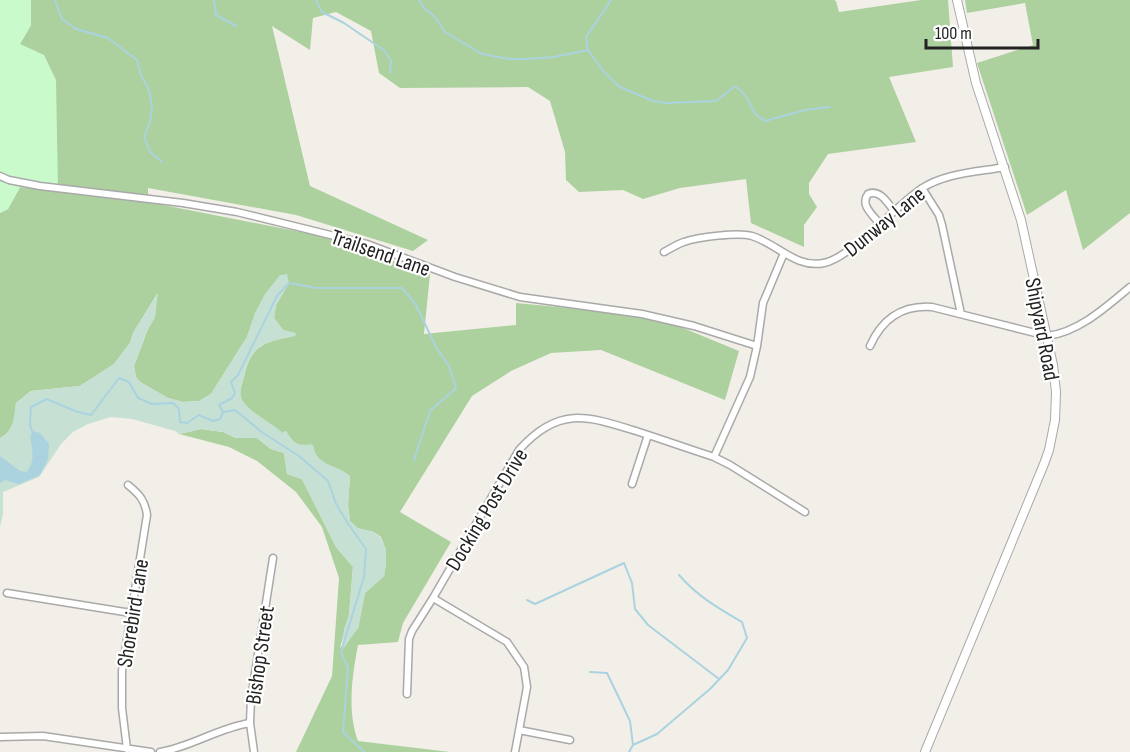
<svg xmlns="http://www.w3.org/2000/svg" width="1130" height="752" viewBox="0 0 1130 752" font-family="'Sofia Sans Condensed',sans-serif">
	<rect width="100%" height="100%" fill="#f2efe9"/>
	<path fill="#add19e" d="M31,0H834L836,1L839,12L921,0H948L953,67L889,77L916,142L828,154L809,183V194L817,207L804,225V247L751,223L746,179L680,188L643,199L623,190L579,192L566,180L565,152L550,101L528,87L400,88L379,73L371,31L336,12L313,18L310,50L272,26L310,186L428,240L413,251L296,215L148,188V202L331,238L430,274L424,334L516,325V303L654,316L739,351L725,400L601,350L551,353L511,371L472,396L400,512L451,542L403,623L398,642L358,645C352,677 347,711 358,741L450,752H296L332,676L339,578L322,527L296,492L257,461L229,447L179,434L201,429L223,432L236,438H257L271,449L284,453L287,474L302,479L336,547L353,567L349,615L340,648L358,628L365,593L384,576L386,563V550L381,537L374,532L357,528L350,521L348,505L350,476C335,464 316,466 313,446C297,446 294,445 286,431L282,433C272,423 248,412 242,400C238,393 242,384 244,377C251,344 265,342 294,336L296,334L283,330L274,318L276,305L289,283L256,311L247,337L211,394L199,401L183,402L168,398L140,382L136,377L134,366L148,329L155,317L157,294L133,333L130,343L114,364L80,386L31,391L16,403C15,416 14,432 0,438V213L8,209L20,187L58,191L20,44L31,25Z
		M965,0H1130V213L1083,250L1066,190L1027,215L977,63L1033,45L1025,3L967,13Z"/>
	<path fill="#c6e0d4" d="M287,274L289,283L276,305L274,318L283,330L296,333L294,336C265,342 251,344 244,376C242,384 238,392 242,400C248,412 272,423 282,433L286,431C293,442 297,447 311,444L313,445C316,466 335,464 350,476L348,505L350,521L358,528L374,532L381,538L386,550V563L384,576L365,593L358,628L341,652L344,629L349,615L353,567L336,547L302,479L287,474L284,453L271,449L257,438H236L223,432L201,429L179,434L175,431L132,419L111,417L88,424L73,432L61,444L39,477L3,492V514L0,527V438C14,432 14,416 16,403L31,391L80,386L114,364L130,343L133,333L158,293L155,317L148,329L134,366L136,377L140,382L168,398L183,402L199,401L211,394L247,337L256,311L265,294L280,275Z"/>
	<path fill="#c8facc" d="M0,0H31V25L20,44L44,55L56,80L58,191L20,187L8,209L0,213Z"/>
	<path fill="#aad3df" d="M33,431L40,433L49,444L48,459L40,475L19,484L5,480L0,483V456L20,471L27,472C35,461 33,450 30,437Z"/>
	<g fill="none" stroke-linecap="round" stroke-linejoin="round">
		<path stroke="#aad3df" stroke-width="2" d="M55,0L62,19L76,29L108,38L137,60L141,75L149,90L152,106L150,122L144,137L150,152L162,162
			M214,0L216,15L236,26
			M316,0L322,12L344,23L385,51L391,61L390,73
			M419,0L423,7L436,18L445,32L482,54L509,59H527L554,57L588,50
			M611,0L586,37L588,50L603,71L620,87L653,101L666,103L716,101L735,86C754,98 746,111 765,121L805,110L830,107
			M223,412L235,410L263,433L299,456L328,481L336,504L349,525L366,549L364,577L341,652L348,668L343,732L364,752
			M33,434L30,425L31,407L47,399L75,411L91,415L119,378L129,382L138,398L152,404L173,403L179,409L180,422L187,423L199,415L213,421L220,419L223,412L219,405L232,398L235,393L231,382L238,375L277,296L289,283L317,288H402L415,303L437,349L449,366L456,388L430,411L414,460
			M527,600L535,604L624,563L632,583L635,609L648,625L719,679
			M590,672L607,673L630,721L633,745
			M629,752L633,745L657,734L710,689L728,670L747,638L742,622C718,608 697,596 679,575"/>
		<defs>
			<path id="minor" d="M0,176L9,180L40,186L183,203L237,212L367,244L455,277L520,297L642,314L694,326L757,346
				M922,188L939,215L942,225L961,314
				M879,223C872,214 860,205 868,194C880,189 887,202 894,211
				M664,252C670,249 677,244 684,242C698,237 738,232 752,236C776,243 796,269 824,263C850,258 896,206 921,189C944,173 978,172 1005,167
				M870,346C882,319 901,305 932,307L1047,336C1079,332 1106,307 1130,287
				M714,457L750,377L757,346L763,303L784,253
				M632,484L648,435
				M7,593L131,613
				M433,598L507,642L524,667L527,687L515,752
				M407,694L409,639L412,631L433,598L519,450C559,405 588,416 639,432C664,440 689,449 714,457L730,465L805,512
				M519,730L570,740
				M0,737L43,736L151,752
				M127,749L122,708V671L147,515C145,500 139,494 128,485
				M160,752C191,747 218,728 250,723
				M254,752L250,723L251,699L273,558"/>
			<path id="tertiary" d="M925,752L1044,464L1049,450L1055,420L1056,392L1053,365L1021,220L976,83L957,0"/>
		</defs>
		<use href="#minor" stroke="#a9a9a9" stroke-width="9"/>
		<use href="#tertiary" stroke="#a9a9a9" stroke-width="10"/>
		<use href="#minor" stroke="#fff" stroke-width="6"/>
		<use href="#tertiary" stroke="#fff" stroke-width="8"/>
	</g>
	<g text-anchor="middle" stroke-width="4.5" stroke-linejoin="round" paint-order="stroke">
		<g font-size="22" fill="#222" stroke="#fff">
			<text transform="translate(884 221) rotate(-39)" y="8">Dunway Lane</text>
			<text transform="translate(381 252) rotate(19)" y="8">Trailsend Lane</text>
			<text transform="translate(1043 329) rotate(79)" y="8">Shipyard Road</text>
			<text transform="translate(486 509) rotate(-59)" y="8">Docking Post Drive</text>
			<text transform="translate(132 613) rotate(-81)" y="8">Shorebird Lane</text>
			<text transform="translate(259 655) rotate(-82)" y="8">Bishop Street</text>
		</g>
	</g>
	<path d="M926 39v9h112v-9" fill="none" stroke="#222222" stroke-width="3"/>
	<text x="935" y="39" font-size="18" fill="#222222" stroke="#ffffff" stroke-width="4.5" paint-order="stroke">100 m</text>
</svg>
